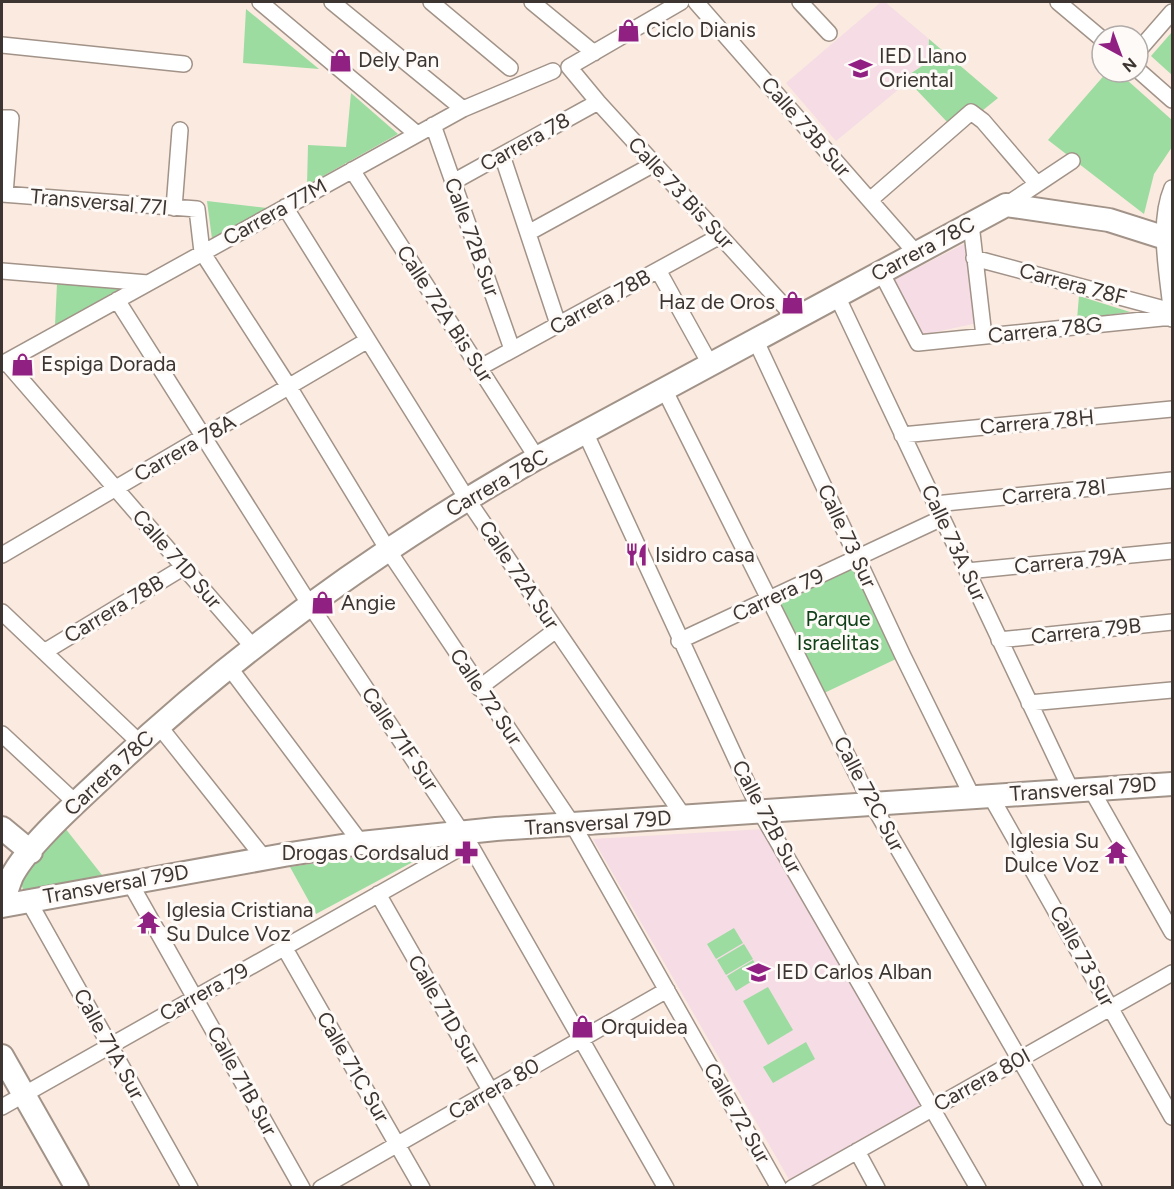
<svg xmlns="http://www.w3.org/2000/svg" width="1174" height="1189" viewBox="0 0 1174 1189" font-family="Figtree,sans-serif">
	<rect width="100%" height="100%" fill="#fbeae0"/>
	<path fill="#f5dce5" d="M881,2H885L929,39L928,62L910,74V80L836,141L786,83Z
		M966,243L977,323L922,335L894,280Z
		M764,829L922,1106L790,1181L593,839Z"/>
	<path fill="#9cdca0" d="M246,9L319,69L243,63Z
		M1172,32V75L1151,56Z
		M929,39L998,98L977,115L950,125L910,83V74L928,62Z
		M1107,72H1118L1172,120V147L1154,174L1144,214L1048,140Z
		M351,93L398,134L307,185L308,145L346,147Z
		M207,201L267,208L212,239Z
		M57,284L122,288L55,325Z
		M1079,296L1130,312L1077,319Z
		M854,568L896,659L822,694L780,603Z
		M65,828L102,875L24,893L20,879Z
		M450,842L316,914L290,867Z
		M734,928L743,943L716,959L707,944Z
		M744,944L753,959L726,975L717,960Z
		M753,960L762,975L736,991L727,976Z
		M768,987L793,1030L768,1045L743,1001Z
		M806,1042L815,1059L773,1083L763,1067Z"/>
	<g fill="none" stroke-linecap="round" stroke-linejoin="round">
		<defs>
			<path id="street" d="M260,2L417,134
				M332,2L463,109
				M431,2L510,68
				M532,2L594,53
				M681,2L569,67L598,102L795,318
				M696,2L916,253
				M800,2L829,33
				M1058,2L1102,39
				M2,45L184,64
				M1138,51L1172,12
				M1138,70L1172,100
				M2,118H11L5,194
				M433,125L512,349
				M502,155L558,324
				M352,170L537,458
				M453,182L598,102
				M2,194L197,209L202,252L289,387L388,550L573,825L779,1188
				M870,200L971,112L983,121L1037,184
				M1006,205L1072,161
				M285,207L467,499L684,817
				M174,208L180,130
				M971,224L984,336
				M528,233L654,164
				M974,258L1172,311
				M658,270L710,364
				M2,271L148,283
				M881,272L918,343L1172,317
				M837,296L1071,790
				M117,300L310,605L469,843L666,1188
				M1172,319C1169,278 1156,226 1172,188
				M755,339L903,656L972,796
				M6,362L253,647
				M2,364L463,109L553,71
				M479,368L720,236
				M664,389L867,795L1094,1188
				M585,432L760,811L978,1188
				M902,435L1172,409
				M935,504L1172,480
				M2,555L368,340
				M967,571L1172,551
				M2,612L140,743
				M999,640L1172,622
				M679,641L942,518
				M44,652L184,567
				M229,667L361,843
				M479,688L556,630
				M1029,703L1172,690
				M159,726L264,858
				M2,734L76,803
				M1091,789L1172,932
				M990,795L1172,1117
				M129,881L302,1188
				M378,894L546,1188
				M28,900L190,1188
				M284,947L422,1188
				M2,1107L469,843
				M857,1151L877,1188
				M321,1188L667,990
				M792,1188L1172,973"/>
			<path id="secondary" d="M2,828L31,852
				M2,906C5,896 8,886 12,876C29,843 86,794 114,767C242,647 385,545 537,458L1006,205L1109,220L1172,240
				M2,906L284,855L361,843L496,829L1172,784
				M2,1056L77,1188"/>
		</defs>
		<use href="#street" stroke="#a29389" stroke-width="18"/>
		<use href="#secondary" stroke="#a29389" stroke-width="26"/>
		<use href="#street" stroke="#fff" stroke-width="15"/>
		<use href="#secondary" stroke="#fff" stroke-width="22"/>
	</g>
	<defs>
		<symbol id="shop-bare" viewBox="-9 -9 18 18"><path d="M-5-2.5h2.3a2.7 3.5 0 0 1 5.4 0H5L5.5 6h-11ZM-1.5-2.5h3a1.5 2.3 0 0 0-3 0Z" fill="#902183" stroke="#fefaf8" stroke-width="2.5" paint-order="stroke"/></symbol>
		<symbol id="school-bare" viewBox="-9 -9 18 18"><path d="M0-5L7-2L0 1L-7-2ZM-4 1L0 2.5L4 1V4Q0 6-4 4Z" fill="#902183" stroke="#fefaf8" stroke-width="2.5" paint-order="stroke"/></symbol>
		<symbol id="restaurant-bare" viewBox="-9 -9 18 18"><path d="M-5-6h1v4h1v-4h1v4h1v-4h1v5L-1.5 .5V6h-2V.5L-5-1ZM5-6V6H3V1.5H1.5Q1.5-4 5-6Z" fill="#902183" stroke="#fefaf8" stroke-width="2.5" paint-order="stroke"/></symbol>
		<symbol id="pharmacy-bare" viewBox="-9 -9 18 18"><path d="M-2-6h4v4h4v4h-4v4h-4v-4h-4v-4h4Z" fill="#902183" stroke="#fefaf8" stroke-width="2.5" paint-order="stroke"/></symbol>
		<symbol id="temple-bare" viewBox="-9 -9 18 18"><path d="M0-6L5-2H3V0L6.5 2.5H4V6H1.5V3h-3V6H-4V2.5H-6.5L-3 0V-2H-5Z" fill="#902183" stroke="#fefaf8" stroke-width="2.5" paint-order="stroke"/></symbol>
	</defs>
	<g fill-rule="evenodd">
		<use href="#shop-bare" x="612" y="14" width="33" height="33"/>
		<use href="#shop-bare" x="324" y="44" width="33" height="33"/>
		<use href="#school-bare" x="844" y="52" width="33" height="33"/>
		<use href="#shop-bare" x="776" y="286" width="33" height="33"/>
		<use href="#shop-bare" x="6" y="348" width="33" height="33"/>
		<use href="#restaurant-bare" x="620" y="538" width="33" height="33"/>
		<use href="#shop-bare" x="306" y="586" width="33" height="33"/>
		<use href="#pharmacy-bare" x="450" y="836" width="33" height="33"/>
		<use href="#temple-bare" x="1100" y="836" width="33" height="33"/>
		<use href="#temple-bare" x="132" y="906" width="33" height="33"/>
		<use href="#school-bare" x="742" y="956" width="33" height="33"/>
		<use href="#shop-bare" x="566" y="1010" width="33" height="33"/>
	</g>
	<g text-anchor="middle" stroke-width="6" stroke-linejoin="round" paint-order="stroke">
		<g font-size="21" fill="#3c3531" stroke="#fefaf8" text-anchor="start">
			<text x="646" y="37">Ciclo Dianis</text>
			<text x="879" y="63">IED Llano<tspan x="879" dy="24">Oriental</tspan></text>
			<text x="358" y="67">Dely Pan</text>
			<text x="775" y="309" text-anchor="end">Haz de Oros</text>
			<text x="41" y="371">Espiga Dorada</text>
			<text x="655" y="562">Isidro casa</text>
			<text x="341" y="610">Angie</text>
			<text x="1099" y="848" text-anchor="end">Iglesia Su<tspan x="1099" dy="24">Dulce Voz</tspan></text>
			<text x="449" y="860" text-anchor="end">Drogas Cordsalud</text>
			<text x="166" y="917">Iglesia Cristiana<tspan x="166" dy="24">Su Dulce Voz</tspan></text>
			<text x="776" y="979">IED Carlos Alban</text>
			<text x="601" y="1034">Orquidea</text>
		</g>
		<g font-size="21" fill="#3c3531" stroke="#fefaf8">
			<text transform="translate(806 127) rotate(49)" y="7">Calle 73B Sur</text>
			<text transform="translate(525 142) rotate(-29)" y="7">Carrera 78</text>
			<text transform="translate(681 193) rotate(47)" y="7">Calle 73 Bis Sur</text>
			<text transform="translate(99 202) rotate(5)" y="7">Transversal 77I</text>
			<text transform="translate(275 212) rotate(-29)" y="7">Carrera 77M</text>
			<text transform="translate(472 237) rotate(70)" y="7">Calle 72B Sur</text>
			<text transform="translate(923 249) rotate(-28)" y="7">Carrera 78C</text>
			<text transform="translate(1073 284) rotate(15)" y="7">Carrera 78F</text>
			<text transform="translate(600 302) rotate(-29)" y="7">Carrera 78B</text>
			<text transform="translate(445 314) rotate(57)" y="7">Calle 72A Bis Sur</text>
			<text transform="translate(1045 330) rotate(-6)" y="7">Carrera 78G</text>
			<text transform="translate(1037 422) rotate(-5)" y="7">Carrera 78H</text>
			<text transform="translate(185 448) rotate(-30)" y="7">Carrera 78A</text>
			<text transform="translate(497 483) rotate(-30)" y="7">Carrera 78C</text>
			<text transform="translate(1054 492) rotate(-6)" y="7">Carrera 78I</text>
			<text transform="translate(847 536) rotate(65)" y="7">Calle 73 Sur</text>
			<text transform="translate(954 543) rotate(65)" y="7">Calle 73A Sur</text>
			<text transform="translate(177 559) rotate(49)" y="7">Calle 71D Sur</text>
			<text transform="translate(1070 561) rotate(-6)" y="7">Carrera 79A</text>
			<text transform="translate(519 575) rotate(56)" y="7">Calle 72A Sur</text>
			<text transform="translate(778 595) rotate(-25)" y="7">Carrera 79</text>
			<text transform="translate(114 609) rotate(-31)" y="7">Carrera 78B</text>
			<text transform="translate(1086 631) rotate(-6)" y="7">Carrera 79B</text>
			<text transform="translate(486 697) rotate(56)" y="7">Calle 72 Sur</text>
			<text transform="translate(400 739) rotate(56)" y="7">Calle 71F Sur</text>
			<text transform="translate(109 773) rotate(-43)" y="7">Carrera 78C</text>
			<text transform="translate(1083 789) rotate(-4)" y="7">Transversal 79D</text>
			<text transform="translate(869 794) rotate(62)" y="7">Calle 72C Sur</text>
			<text transform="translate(767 817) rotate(62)" y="7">Calle 72B Sur</text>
			<text transform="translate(598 823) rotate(-4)" y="7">Transversal 79D</text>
			<text transform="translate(116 884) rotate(-10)" y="7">Transversal 79D</text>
			<text transform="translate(1082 956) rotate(61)" y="7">Calle 73 Sur</text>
			<text transform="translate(204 992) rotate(-29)" y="7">Carrera 79</text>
			<text transform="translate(444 1010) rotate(60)" y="7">Calle 71D Sur</text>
			<text transform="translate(109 1044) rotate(61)" y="7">Calle 71A Sur</text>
			<text transform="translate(353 1067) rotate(60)" y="7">Calle 71C Sur</text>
			<text transform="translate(982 1080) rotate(-29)" y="7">Carrera 80I</text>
			<text transform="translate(242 1081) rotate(61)" y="7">Calle 71B Sur</text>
			<text transform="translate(494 1089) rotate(-30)" y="7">Carrera 80</text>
			<text transform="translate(737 1113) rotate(60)" y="7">Calle 72 Sur</text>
		</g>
		<g font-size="21" fill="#0f4017" stroke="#fefaf8">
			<text x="838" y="626">Parque<tspan x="838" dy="24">Israelitas</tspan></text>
		</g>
	</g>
	<rect width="1174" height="1189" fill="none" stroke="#3c3531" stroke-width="6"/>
	<g transform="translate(1120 54) rotate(139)"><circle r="28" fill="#fefaf8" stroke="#b0aba8" stroke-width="1.5"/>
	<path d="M0-4.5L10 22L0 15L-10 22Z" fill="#902183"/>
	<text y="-9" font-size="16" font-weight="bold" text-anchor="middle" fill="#3c3531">N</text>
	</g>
</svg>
